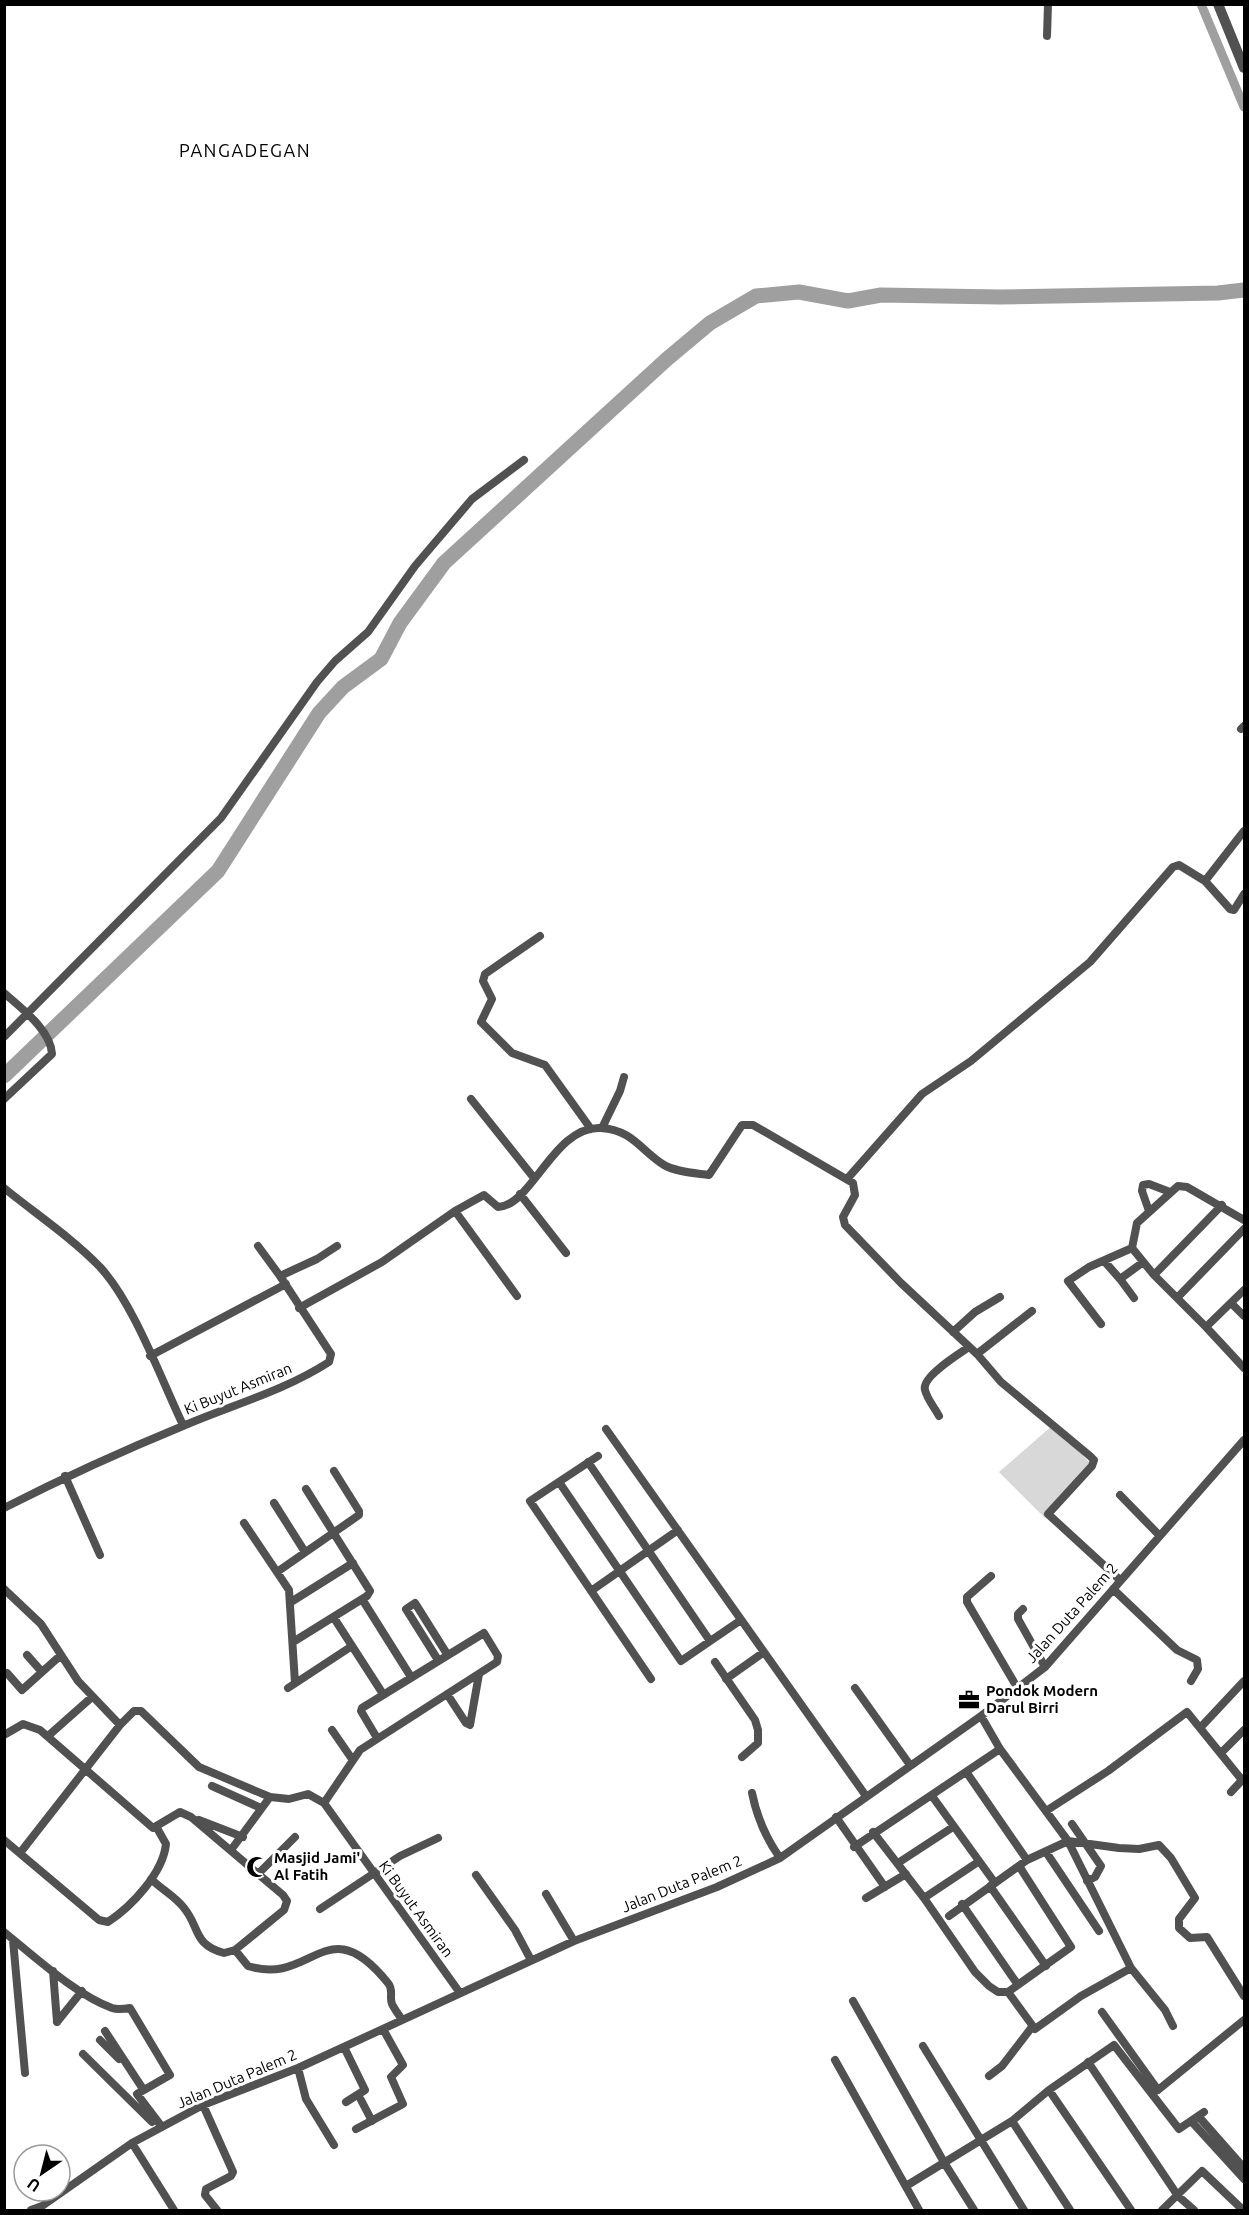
<svg xmlns="http://www.w3.org/2000/svg" width="1249" height="2215" viewBox="0 0 1249 2215" font-family="Ubuntu,sans-serif">
	<rect width="100%" height="100%" fill="#fff"/>
	<path fill="#d8d8d8" d="M1053,1425L1095,1468L1045,1518L999,1472Z"/>
	<g fill="none" stroke-linecap="round" stroke-linejoin="round">
		<path stroke="#9f9f9f" stroke-width="9" d="M1201,4L1244,107"/>
		<path stroke="#9f9f9f" stroke-width="15" d="M4,1076L218,871L319,713L343,687L381,659L400,623L444,563L667,359L710,323L756,296L799,292L848,301L881,295L1000,297L1218,293L1244,290"/>
		<path stroke="#515151" stroke-width="8" d="M1047,36L1048,4
			M1241,729L1244,726
			M1205,881L1230,909L1234,910L1244,894
			M540,936L485,974L483,981L492,999L481,1022L512,1053L545,1065L591,1129
			M4,993C21,1008 51,1030 52,1054L4,1099
			M4,1037L221,818L317,682L335,661L368,632L415,566L472,499L524,460
			M471,1099L534,1178
			M602,1128L620,1091L624,1077
			M847,1179L922,1094L971,1061L1090,962L1173,867L1179,865L1205,881L1244,831
			M4,1188C36,1214 72,1238 100,1267C134,1304 161,1379 183,1425
			M520,1194L566,1253
			M1149,1211L1142,1191L1143,1185L1149,1184L1170,1192
			M258,1246L280,1276
			M1105,1262L1120,1279L1142,1263
			M1154,1275L1132,1248L1137,1223L1178,1186L1187,1187L1244,1220
			M1120,1279L1134,1298
			M1244,1290L1206,1327L1244,1368
			M517,1296L455,1211L484,1195L498,1207C532,1206 554,1125 601,1128C633,1130 641,1151 664,1165C676,1172 695,1173 709,1175L742,1125H753L853,1183L855,1195L843,1217L845,1225L901,1283L977,1354L1001,1382L1090,1456L1094,1460L1092,1466L1048,1514L1120,1580
			M1177,1298L1154,1275L1222,1205
			M1231,1303L1244,1316
			M299,1308L382,1262L455,1211
			M1101,1324L1068,1281L1089,1267L1132,1248
			M1206,1327L1177,1298L1244,1229
			M953,1332L975,1312L1000,1297
			M977,1354L1032,1311
			M150,1356L286,1284
			M939,1416C935,1408 927,1399 925,1390C921,1377 959,1354 969,1347
			M606,1429L866,1796
			M598,1456L530,1501L651,1679
			M588,1462L710,1641
			M65,1476L100,1555
			M559,1482L681,1661L741,1620
			M1120,1495L1159,1535
			M274,1503L305,1552
			M4,1508C63,1478 122,1451 183,1426C232,1405 284,1391 329,1362L331,1354L280,1276L317,1259L337,1246
			M244,1523L289,1590L295,1683
			M277,1572L359,1515V1511L334,1471
			M991,1576L967,1597V1602L1018,1689
			M4,1589L41,1624L78,1681L120,1725L134,1711H141L199,1767L270,1797L289,1799L308,1794L324,1803L460,1993
			M1113,1589L1177,1650L1197,1660L1198,1669L1191,1681
			M591,1591L678,1530
			M362,1599L411,1677
			M291,1602L353,1563
			M1023,1609L1018,1614V1619L1045,1667
			M334,1618L383,1694
			M293,1642L367,1596L370,1591L306,1489
			M27,1655L42,1672
			M438,1660L406,1609L415,1603L447,1654
			M715,1662L755,1720L758,1730V1743L742,1757
			M7,1673L22,1690L61,1655
			M726,1679L764,1652
			M288,1688L352,1646
			M855,1688L910,1765
			M447,1694L466,1723L470,1725L479,1674
			M981,1716L1000,1749L1068,1841L1131,1968L1165,2010L1173,2026
			M1200,1728L1244,1681
			M332,1730L352,1759
			M4,1735L23,1724L40,1730L153,1828L180,1812L191,1817L283,1895L287,1901L284,1910L235,1950L248,1966C313,1987 326,1906 388,1983C394,1990 389,1997 392,2004C395,2010 399,2015 402,2020
			M48,1736L92,1697
			M1221,1753L1244,1730
			M967,1773L1027,1860
			M212,1786L261,1808
			M1231,1792L1244,1778
			M752,1793C757,1818 765,1837 780,1858
			M932,1796L995,1883
			M324,1803L360,1750L497,1662L498,1656L484,1633L362,1708L361,1711L377,1738
			M1046,1811L1108,1771L1187,1712L1242,1780
			M836,1817L885,1887
			M199,1820L243,1837
			M1072,1824L1101,1866L1095,1877L1087,1881
			M873,1832L924,1898L975,1972L989,1986L998,1992H1008L1035,2029L1081,1996L1131,1968
			M4,1840L99,1920L108,1922C132,1906 163,1873 166,1844L157,1828
			M854,1847L1000,1749
			M231,1850L270,1797
			M1046,1852L1099,1931
			M20,1853L120,1725
			M898,1863L953,1827
			M258,1874L295,1837
			M476,1875L515,1930L531,1960
			M151,1879C161,1889 176,1897 184,1908C200,1927 193,1945 224,1953L235,1950
			M990,1886L1046,1966
			M546,1894L574,1941
			M866,1898L906,1874
			M924,1898L978,1862
			M962,1904L1018,1985
			M320,1909L400,1856L438,1838
			M949,1916L1027,1860L1068,1841L1119,1848L1139,1849L1159,1845L1171,1858L1195,1898L1179,1919V1928L1190,1938L1207,1937L1244,1996
			M4,1932C34,1956 76,1995 112,2008C118,2010 124,2009 130,2008L170,2075L137,2094L162,2127
			M13,1940L25,2073
			M53,1971L57,2022
			M1008,1992L1071,1947L1019,1866
			M853,2001L945,2164L974,2210
			M1102,2012L1158,2090L1244,2020
			M57,2022L82,1991
			M105,2031L143,2089
			M100,2040L119,2059
			M923,2046L1024,2210
			M344,2047L365,2090L346,2102
			M83,2054L152,2122
			M835,2060L919,2210
			M1088,2062L1178,2196L1194,2210
			M298,2068L306,2099L334,2145
			M989,2076L1002,2066L1032,2027
			M1049,2090L1131,2210
			M361,2100L372,2121
			M203,2105L233,2172L231,2176L206,2189L205,2195L217,2210
			M1199,2117L1244,2168
			M1012,2121L1070,2210
			M1192,2122L1244,2179
			M356,2129L403,2104L391,2077L403,2065L383,2029
			M132,2143L174,2210
			M906,2186L1012,2121L1049,2090L1114,2045L1179,2129L1204,2112
			M31,2210L42,2206L132,2143L203,2105L298,2068L574,1941L717,1887L780,1858L981,1716L1045,1667L1244,1440
			M1162,2210L1202,2171L1243,2210"/>
		<path stroke="#515151" stroke-width="10" d="M1218,4L1244,68"/>
	</g>
	<defs>
		<symbol id="office-bare" viewBox="-9 -9 18 18"><path d="M-6-3h4V-5.5h4V-3h4V5H-6ZM-1-4.5V-3h2v-1.5ZM-6 0V1H6V0Z" fill="#000" stroke="#fff" stroke-width="2.5" paint-order="stroke"/></symbol>
		<symbol id="mosque-bare" viewBox="-9 -9 18 18"><path d="M3.5-4.9A6 6 0 1 0 3.5 4.9A5 5 0 1 1 3.5-4.9Z" fill="#000" stroke="#fff" stroke-width="2.5" paint-order="stroke"/></symbol>
	</defs>
	<g fill-rule="evenodd">
		<use href="#office-bare" x="954" y="1685" width="30" height="30"/>
		<use href="#mosque-bare" x="242" y="1852" width="30" height="30"/>
	</g>
	<g text-anchor="middle" stroke-width="6" stroke-linejoin="round" paint-order="stroke">
		<g font-size="15" fill="#000" stroke="#fff">
			<text transform="translate(238 1389) rotate(-22)" y="5">Ki Buyut Asmiran</text>
			<text transform="translate(1072 1613) rotate(-48)" y="5">Jalan Duta Palem 2</text>
			<text transform="translate(682 1884) rotate(-22)" y="5">Jalan Duta Palem 2</text>
			<text transform="translate(416 1909) rotate(54)" y="5">Ki Buyut Asmiran</text>
			<text transform="translate(237 2079) rotate(-23)" y="5">Jalan Duta Palem 2</text>
		</g>
		<g font-size="15" font-weight="bold" fill="#000" stroke="#fff" text-anchor="start">
			<text x="986" y="1696">Pondok Modern<tspan x="986" dy="17">Darul Birri</tspan></text>
			<text x="274" y="1863">Masjid Jami'<tspan x="274" dy="17">Al Fatih</tspan></text>
		</g>
		<g font-size="18" letter-spacing="1.5" fill="#000" stroke="#fff">
			<text x="245" y="157">PANGADEGAN</text>
		</g>
	</g>
	<rect width="1249" height="2215" fill="none" stroke="#000000" stroke-width="12"/>
	<g transform="translate(42 2173) rotate(215)"><circle r="28" fill="#ffffff" stroke="#999999" stroke-width="1.5"/>
	<path d="M0-4.5L10 22L0 15L-10 22Z" fill="#000000"/>
	<text y="-9" font-size="16" font-weight="bold" text-anchor="middle" fill="#000000">U</text>
	</g>
</svg>
